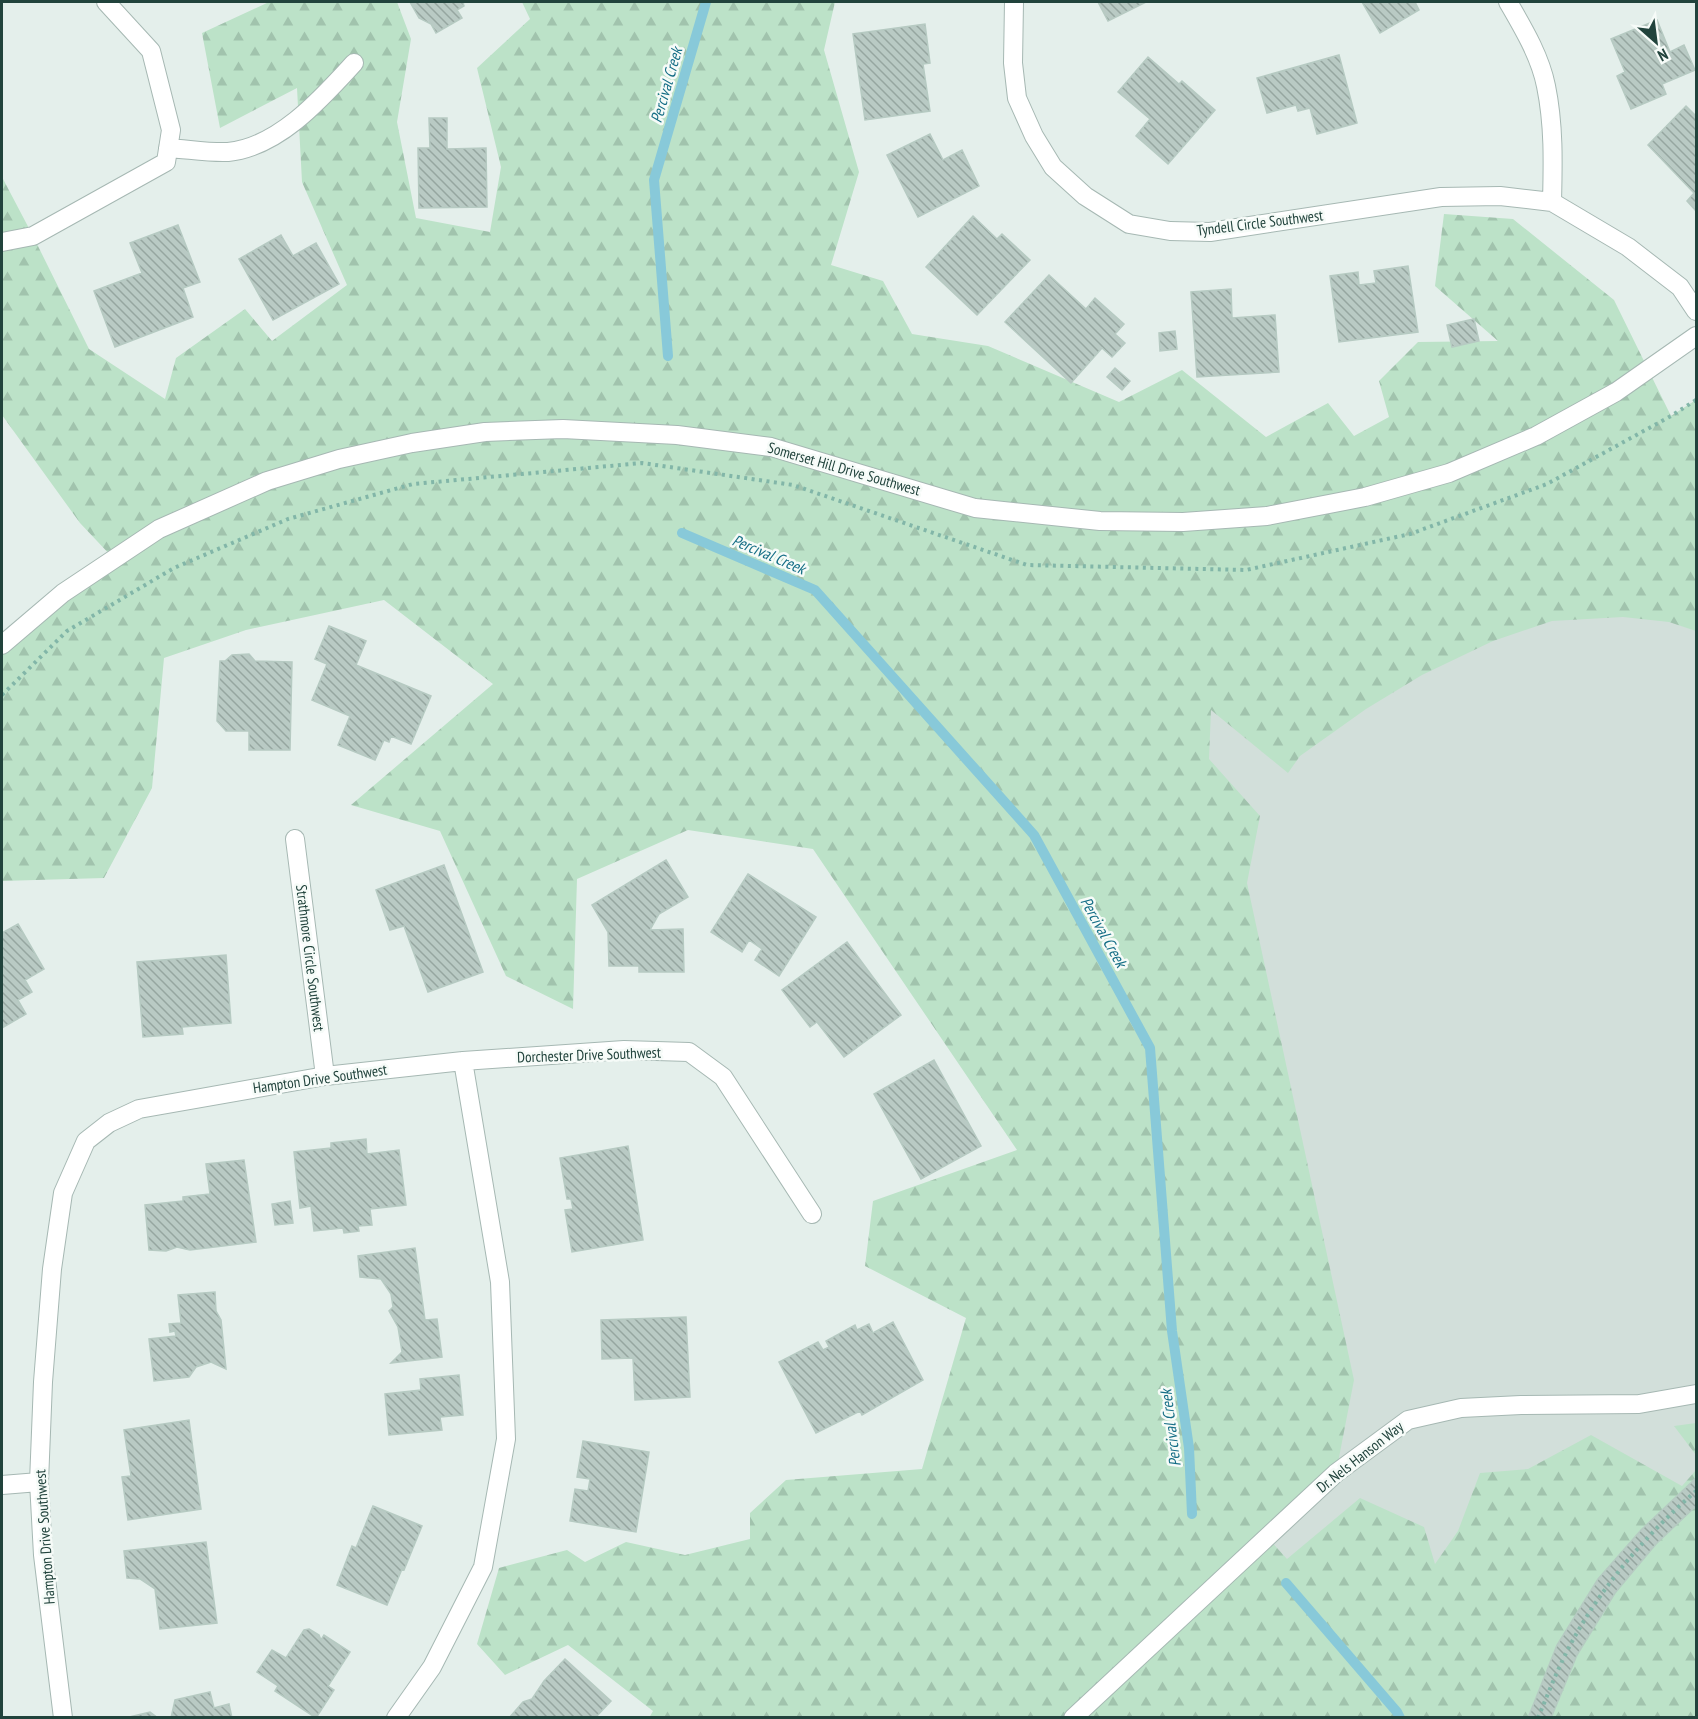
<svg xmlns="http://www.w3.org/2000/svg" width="1698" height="1719" viewBox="0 0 1698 1719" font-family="'PT Sans Narrow',sans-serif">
	<defs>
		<pattern id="forest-firs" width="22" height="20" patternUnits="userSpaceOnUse" patternTransform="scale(1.5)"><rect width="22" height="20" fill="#bce2c8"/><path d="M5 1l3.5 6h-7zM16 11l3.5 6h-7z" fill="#a1c3ad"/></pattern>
		<pattern id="building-back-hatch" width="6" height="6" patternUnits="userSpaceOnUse" patternTransform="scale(1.5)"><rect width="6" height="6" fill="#b9cac4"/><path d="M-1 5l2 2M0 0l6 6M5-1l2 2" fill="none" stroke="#96a6a0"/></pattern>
	</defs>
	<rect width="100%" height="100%" fill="#e4efeb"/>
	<path fill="#d2dfda" d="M1696,400V1717H893L1276,1500L1027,565L1671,416Z"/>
	<path fill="url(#forest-firs)" d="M269,2H397L411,39L397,122L416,218L490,232L501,167L477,68L530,19L522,2H835L824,50L859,172L831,265L883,281L912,334L988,346L1119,402L1182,370L1266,437L1328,403L1354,436L1389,417L1379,381L1418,342L1498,341L1435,286L1444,214L1513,219L1614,300L1671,416L1696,400V631L1669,622L1623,617L1552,621L1493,641L1422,675L1366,709L1300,756L1288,773L1211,710L1209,759L1260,816L1247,883L1354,1380L1336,1473L1267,1537L1287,1559L1360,1498L1424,1527L1435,1564L1458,1531L1480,1473L1528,1469L1591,1435L1682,1486L1696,1470V1717L649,1718L653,1711L568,1645L505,1675L477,1644L499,1568L567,1550L585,1562L626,1542L685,1555L750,1539V1513L786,1480L922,1469L966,1318L865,1266L873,1201L1017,1150L813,849L688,830L577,879L573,1009L506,976L440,831L351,805L493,684L384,600L246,630L164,658L152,788L104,878L2,881V645L114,559L80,523L2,415V177L33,236L89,349L165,399L176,358L245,309L272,341L347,285L302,182L297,88L220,128L202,33Z
		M1696,1423V1455L1674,1426Z"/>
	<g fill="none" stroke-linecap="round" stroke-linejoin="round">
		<path stroke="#88c9d9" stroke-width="10" d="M668,356L654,180L706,2
			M682,533L815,590L1034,835L1150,1048L1172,1331L1189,1448L1192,1514
			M1286,1583L1397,1712L1400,1718"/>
	</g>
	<path fill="url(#building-back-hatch)" stroke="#b6cac2" stroke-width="1.5" d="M410,2H465L463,3L464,6L457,10L462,18L436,33L431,24L419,18Z
		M1098,2H1146L1108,21Z
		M1362,2H1415L1419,10L1380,33Z
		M1657,20L1670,52L1684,45L1695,70L1662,84L1666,94L1631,109L1617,76L1625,72L1611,39Z
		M925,24L930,63L923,64L930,111L865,120L853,34Z
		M1339,55L1357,123L1317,134L1310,108L1298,111L1296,105L1267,113L1257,78Z
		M1148,57L1179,84L1182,81L1215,110L1168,164L1136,136L1150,119L1118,92Z
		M1686,106L1696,116V211L1687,201L1694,193L1648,145Z
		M429,118H447V149L486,148L487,207L419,208L418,148H430Z
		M930,134L943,160L962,150L979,186L918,217L887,155Z
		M973,216L997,239L1002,234L1030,260L977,315L926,267Z
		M178,225L200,282L183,288L193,317L115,347L94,291L142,273L130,243Z
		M281,235L293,256L316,243L339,284L273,320L239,259Z
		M1408,266L1418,332L1339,342L1330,276L1358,272L1359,285L1376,283L1374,271Z
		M1049,275L1086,309L1095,298L1124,324L1115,334L1125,343L1112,357L1102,348L1071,383L1005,322Z
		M1231,289L1232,318L1275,315L1279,372L1197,377L1191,292Z
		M1474,319L1479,341L1452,347L1447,325Z
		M1175,331L1177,349L1160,351L1159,333Z
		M1115,368L1130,381L1122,390L1107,377Z
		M329,626L366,641L356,665L431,696L411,744L391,736L389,742L384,740L375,760L338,745L350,716L312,700L327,664L315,659Z
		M249,654L255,661L292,662L290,750H249V731H226L217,721L220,661H225L232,655Z
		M666,860L688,897L659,914L650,930L683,929L684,972H639V966H609L608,932L592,905Z
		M444,865L483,972L428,992L404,926L390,930L376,890Z
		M748,874L816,917L779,976L755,960L762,949L749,940L742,952L711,932Z
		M18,924L44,969L25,980L32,992L18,1000L26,1014L2,1028V933Z
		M847,942L901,1015L844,1057L817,1022L810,1027L782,990Z
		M226,955L231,1023L182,1027L183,1034L143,1037L137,962Z
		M934,1060L981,1146L921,1179L874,1094Z
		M366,1139L367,1154L399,1150L406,1205L370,1209L372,1225L358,1226L359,1231L344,1233L343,1228L314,1231L311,1206L300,1208L294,1152L331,1148V1143Z
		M628,1146L643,1240L572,1252L565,1210L573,1209L571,1199H567L560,1158Z
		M244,1160L256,1242L190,1250L177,1247L166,1251L149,1250L145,1205L183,1201V1197L210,1194L206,1164Z
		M290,1201L293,1223L275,1225L272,1204Z
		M415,1248L425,1320L437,1319L442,1357L391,1363L402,1352L398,1327L389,1311L393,1307L391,1294L381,1279L360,1277L358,1256Z
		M215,1292L216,1311L221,1320L226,1369L211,1362L196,1367L189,1377L154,1381L149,1339L176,1336L175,1331L170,1332L169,1324L181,1323L178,1295Z
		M686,1317L690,1397L635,1400L633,1358L602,1359L601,1320Z
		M893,1322L923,1380L862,1415L860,1411L816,1433L779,1362L818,1342L823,1350L829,1347L826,1341L855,1325L857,1330L869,1324L873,1333Z
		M459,1375L463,1415L440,1417L442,1430L389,1435L385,1394L421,1390L420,1379Z
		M189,1420L201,1509L128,1520L122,1477L131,1476L124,1430Z
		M583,1441L649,1452L636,1532L570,1521L575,1489L588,1491L590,1479L577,1477Z
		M1696,1478V1506L1656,1544L1615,1593L1577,1655L1551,1718H1528L1557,1645L1598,1579L1641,1530Z
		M373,1506L422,1526L404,1570L402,1569L387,1605L337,1585L352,1546L356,1548Z
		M206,1542L217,1623L160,1629L155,1589L140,1579L127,1578L124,1551Z
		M309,1629L319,1635L321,1640L324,1635L350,1652L328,1686L334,1690L316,1718L275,1691L278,1686L257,1672L272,1650L286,1658L304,1630Z
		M565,1659L611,1701L595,1718H509L523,1702L532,1699L544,1681Z
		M210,1692L214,1708L229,1704L232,1718H171L175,1700Z
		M150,1712L158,1718H125Z"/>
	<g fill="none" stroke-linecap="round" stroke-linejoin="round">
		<defs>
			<path id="minor" d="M1014,2L1013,63L1017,98L1034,136L1053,167L1085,196L1129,224L1170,231L1210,232L1441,197L1500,196L1552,202L1628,247L1680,287L1696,311
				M1508,2C1523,28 1540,56 1546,86C1554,125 1553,163 1552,202
				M168,148C187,149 209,153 228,152C279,147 322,98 354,63
				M2,242L33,236L166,162L171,130L151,51L106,2
				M2,645L63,593L159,529L267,481L339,459L412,443L485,432L563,429L677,435L771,447L975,508L1100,521L1183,522L1267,516L1365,497L1449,473L1536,436L1616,392L1696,336
				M295,839L325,1076
				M2,1485L39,1482
				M63,1718L43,1555L39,1482L43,1382L52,1269L63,1193L86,1141L109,1123L139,1109L325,1076L463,1061L624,1050L689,1052L723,1077L812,1214
				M396,1718L432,1667L483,1567L506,1439L500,1282L463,1061
				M1073,1718L1336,1473L1408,1420L1461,1408L1521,1405L1639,1404L1696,1394"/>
		</defs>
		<use href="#minor" stroke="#a6b8b3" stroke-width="20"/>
		<path stroke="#82b6a8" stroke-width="4" stroke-dasharray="3 4.5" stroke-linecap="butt" d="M2,695L67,631L174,568L288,519L413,484L642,463L793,485L1027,565L1246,570L1410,534L1547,484L1671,416L1696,400
			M1538,1718C1549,1691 1560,1663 1574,1638C1605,1582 1648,1533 1696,1491"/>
		<use href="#minor" stroke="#fff" stroke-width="18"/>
	</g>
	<g text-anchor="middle" stroke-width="5" stroke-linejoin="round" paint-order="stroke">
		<g font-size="15" fill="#21433c" stroke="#f6fbf8">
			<text transform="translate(1260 223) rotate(-7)" y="5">Tyndell Circle Southwest</text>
			<text transform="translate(844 469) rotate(16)" y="5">Somerset Hill Drive Southwest</text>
			<text transform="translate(310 958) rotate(83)" y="5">Strathmore Circle Southwest</text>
			<text transform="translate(589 1055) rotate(-2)" y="5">Dorchester Drive Southwest</text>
			<text transform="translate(320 1079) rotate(-8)" y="5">Hampton Drive Southwest</text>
			<text transform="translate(1360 1457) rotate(-38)" y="5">Dr. Nels Hanson Way</text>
			<text transform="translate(45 1537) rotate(-94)" y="5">Hampton Drive Southwest</text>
		</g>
		<g font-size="16" font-style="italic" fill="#156e86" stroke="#f6fbf8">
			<text transform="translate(666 85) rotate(-74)" y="6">Percival Creek</text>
			<text transform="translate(769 554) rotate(23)" y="6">Percival Creek</text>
			<text transform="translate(1104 932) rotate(61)" y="6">Percival Creek</text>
			<text transform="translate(1170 1428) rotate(-97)" y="6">Percival Creek</text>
		</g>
	</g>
	<rect width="1698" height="1719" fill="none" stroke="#21433c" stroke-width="6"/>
	<g transform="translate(1656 42) rotate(152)" stroke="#f6fbf8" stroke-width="4.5" paint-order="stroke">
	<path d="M0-4.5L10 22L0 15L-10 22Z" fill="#21433c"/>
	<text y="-9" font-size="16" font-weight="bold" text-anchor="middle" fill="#21433c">N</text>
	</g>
</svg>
